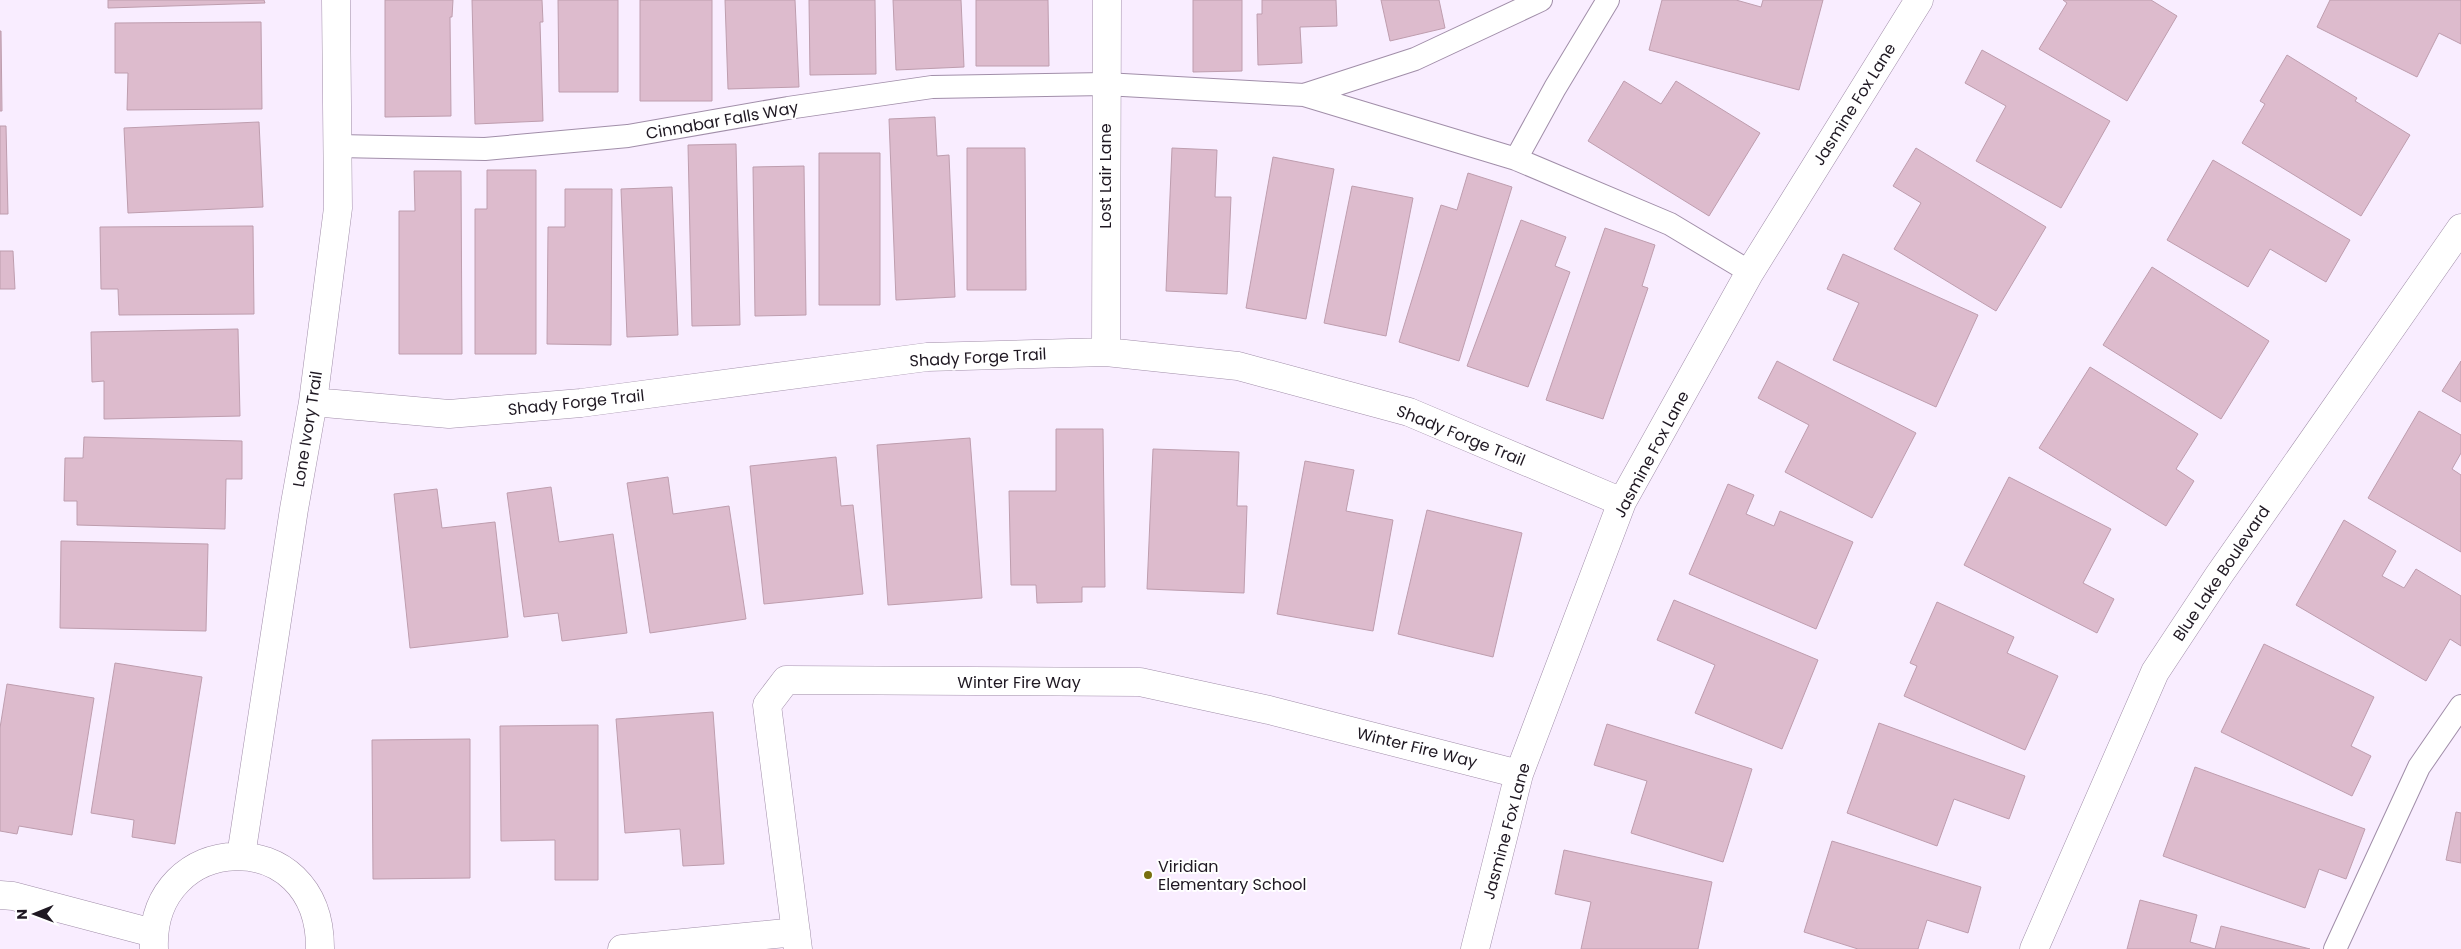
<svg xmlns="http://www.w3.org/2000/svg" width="2461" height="949" viewBox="0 0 2461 949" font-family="Poppins,sans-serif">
	<rect width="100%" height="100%" fill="#f9edff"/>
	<path fill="#ddbbcd" stroke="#be9dae" d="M108,0H264L265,3L108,8Z
		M385,0H453L452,17H450L451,116L385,117Z
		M472,0H542L543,22H540L543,121L475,124Z
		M558,0H618V92H559Z
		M640,0H712V101H640Z
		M725,0H795L799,87L728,89Z
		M809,0H875L876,74L810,75Z
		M893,0H961L964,67L896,70Z
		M976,0H1048L1049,66H976Z
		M1193,0H1242V71L1193,72Z
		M1262,0H1336L1337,26L1300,27L1302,63L1258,65L1257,14H1262Z
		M1381,0H1439L1445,28L1390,41Z
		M1662,0H1736L1761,7L1763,0H1823L1799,90L1649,50Z
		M2063,0H2151L2177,16L2127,101L2039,49L2067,3Z
		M2330,0H2461V44L2439,33L2417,77L2317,27Z
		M261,22L262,109L127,110L128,73H115V23Z
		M0,31H1L2,111H0Z
		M1982,50L2110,121L2061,208L1976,161L2006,106L1965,83Z
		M2287,55L2357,98L2355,101L2410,135L2361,216L2242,143L2265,104L2260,101Z
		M1624,81L1661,104L1676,81L1760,133L1709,216L1588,141Z
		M935,117L937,156L949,155L955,297L896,300L889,119Z
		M259,122L263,207L128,213L124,128Z
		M0,126H6L8,214H0Z
		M736,144L740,325L692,326L688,145Z
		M967,148H1025L1026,290H967Z
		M1172,148L1217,150L1215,197H1231L1227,294L1166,291Z
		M1916,148L2046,227L1996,311L1894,249L1921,203L1893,186Z
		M819,153H880V305H819Z
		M1273,157L1334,169L1306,319L1246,308Z
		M2213,160L2350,240L2326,282L2270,249L2248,287L2167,240Z
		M804,166L806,315L755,316L753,167Z
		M487,170H536V354H475V209H487Z
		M414,171H461L462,354H399V211H415Z
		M1468,173L1512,187L1459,361L1399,342L1441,205L1457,210Z
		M1352,186L1413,198L1386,336L1324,323Z
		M672,187L678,335L627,337L621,189Z
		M565,189H612L611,345L547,344L548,227H565Z
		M1521,220L1566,237L1555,266L1570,272L1528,387L1467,366Z
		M253,226L254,314L119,315L118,289H101L100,227Z
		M1605,228L1655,245L1642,286L1648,288L1603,419L1546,400Z
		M0,251H13L15,289H0Z
		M1843,254L1978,315L1936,407L1833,360L1859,303L1827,289Z
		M2152,267L2269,341L2221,419L2103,345Z
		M238,329L240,416L104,419V381L92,382L91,332Z
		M1777,361L1916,433L1872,518L1785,472L1809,425L1758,398Z
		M2461,361V402L2442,391Z
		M2090,367L2198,434L2176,469L2194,481L2166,526L2039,448Z
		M2419,411L2461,435V453L2452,469L2461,475V552L2368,498Z
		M1056,429H1103L1105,587H1082V602L1037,603L1036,585H1011L1009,491H1056Z
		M84,437L242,441V479H226L225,529L77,525V501H64L65,458H83Z
		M970,438L982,598L888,605L877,445Z
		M1153,449L1239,452L1237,506H1247L1244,593L1147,589Z
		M836,457L841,506L853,505L863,594L764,604L750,466Z
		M1305,461L1354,470L1346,511L1393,520L1373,631L1277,614Z
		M668,477L673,514L729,506L746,619L650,633L627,483Z
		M2009,477L2111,529L2083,583L2114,599L2097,633L1964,565Z
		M1728,484L1754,495L1746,514L1774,526L1780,511L1853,542L1816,629L1689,574Z
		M551,487L559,542L613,534L627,633L562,641L558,613L524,617L507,493Z
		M437,489L442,528L495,522L508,637L410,648L394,494Z
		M1427,510L1522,533L1493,657L1398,634Z
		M2344,520L2396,551L2382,576L2404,588L2416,569L2461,596V646L2450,639L2426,681L2296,605Z
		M61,541L208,544L206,631L60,628Z
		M1674,600L1818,660L1782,749L1695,713L1715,665L1657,640Z
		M1937,602L2014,637L2007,653L2058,676L2025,750L1904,696L1917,666L1910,663Z
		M2264,644L2374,697L2351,746L2371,756L2352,796L2221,732Z
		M115,663L202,677L175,844L132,837L134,820L91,813Z
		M7,684L94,698L72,835L19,826L17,834L0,831V728Z
		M713,712L724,864L683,866L680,829L625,833L616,719Z
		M1879,723L2025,776L2009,819L1954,799L1937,846L1847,813Z
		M1607,724L1752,769L1723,862L1631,833L1647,781L1594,765Z
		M598,725V880H555V840L501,841L500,726Z
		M470,739V878L373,879L372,740Z
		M2195,767L2365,829L2346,879L2319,869L2305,908L2163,856Z
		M2456,812L2461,813V863L2446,860Z
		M1832,841L1981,887L1968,933L1927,920L1918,949H1858L1804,932Z
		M1564,850L1712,882L1698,949H1581L1591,902L1555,894Z
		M2140,900L2197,915L2190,942L2215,949L2221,926L2310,949H2127Z"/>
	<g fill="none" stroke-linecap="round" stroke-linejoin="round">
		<defs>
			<path id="service" d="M1304,95L1516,159L1670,224L1750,272
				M338,146L485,149L628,136L788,108L932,87L1105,84L1304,95L1415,59L1541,0
				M1516,159L1555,88L1608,0
				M2335,949L2419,767L2461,706"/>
			<path id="minor" d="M1106,352L1107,0
				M313,402L449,414L581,403L927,357L1106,352L1238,366L1409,412L1622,502
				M241,856L294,509L313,402L338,208L336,0
				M0,895L13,896L153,933
				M154,949C149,830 321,821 320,949
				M622,949L796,932
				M798,949L767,705L786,680L1140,682L1269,710L1519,774
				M1475,949L1519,774L1622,502L1750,272L1919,0
				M2034,949L2155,672L2219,575L2461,228"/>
		</defs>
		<use href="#service" stroke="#a18ea9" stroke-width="24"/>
		<use href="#minor" stroke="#a18ea9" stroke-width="29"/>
		<use href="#service" stroke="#fff" stroke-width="22"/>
		<use href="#minor" stroke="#fff" stroke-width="28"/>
	</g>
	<circle fill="#786f0f" stroke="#fff" stroke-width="2" cx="1148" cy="875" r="5"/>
	<g text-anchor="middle" stroke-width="4" stroke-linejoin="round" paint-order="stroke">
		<g font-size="16" fill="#1f1822" stroke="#fff">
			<text transform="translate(1854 104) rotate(-58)" y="6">Jasmine Fox Lane</text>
			<text transform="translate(722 120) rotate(-10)" y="6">Cinnabar Falls Way</text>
			<text transform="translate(1105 176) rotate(-90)" y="6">Lost Lair Lane</text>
			<text transform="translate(978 357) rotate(-3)" y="6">Shady Forge Trail</text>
			<text transform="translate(576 402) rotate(-6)" y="6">Shady Forge Trail</text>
			<text transform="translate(307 429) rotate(-81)" y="6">Lone Ivory Trail</text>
			<text transform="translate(1461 435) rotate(22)" y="6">Shady Forge Trail</text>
			<text transform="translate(1651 454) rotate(-62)" y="6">Jasmine Fox Lane</text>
			<text transform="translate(2221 573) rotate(-56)" y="6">Blue Lake Boulevard</text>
			<text x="1019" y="688">Winter Fire Way</text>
			<text transform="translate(1417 747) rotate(14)" y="6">Winter Fire Way</text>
			<text transform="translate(1506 831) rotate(-75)" y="6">Jasmine Fox Lane</text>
		</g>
		<g font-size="16" fill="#1f1822" stroke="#fff" text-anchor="start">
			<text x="1158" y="872">Viridian<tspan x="1158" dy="18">Elementary School</tspan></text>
		</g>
	</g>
	<g transform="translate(35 914) rotate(269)" stroke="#ffffff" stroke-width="4" paint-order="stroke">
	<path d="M0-4L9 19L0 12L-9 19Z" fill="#1f1822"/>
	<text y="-8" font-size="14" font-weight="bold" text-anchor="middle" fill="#1f1822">N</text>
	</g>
</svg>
